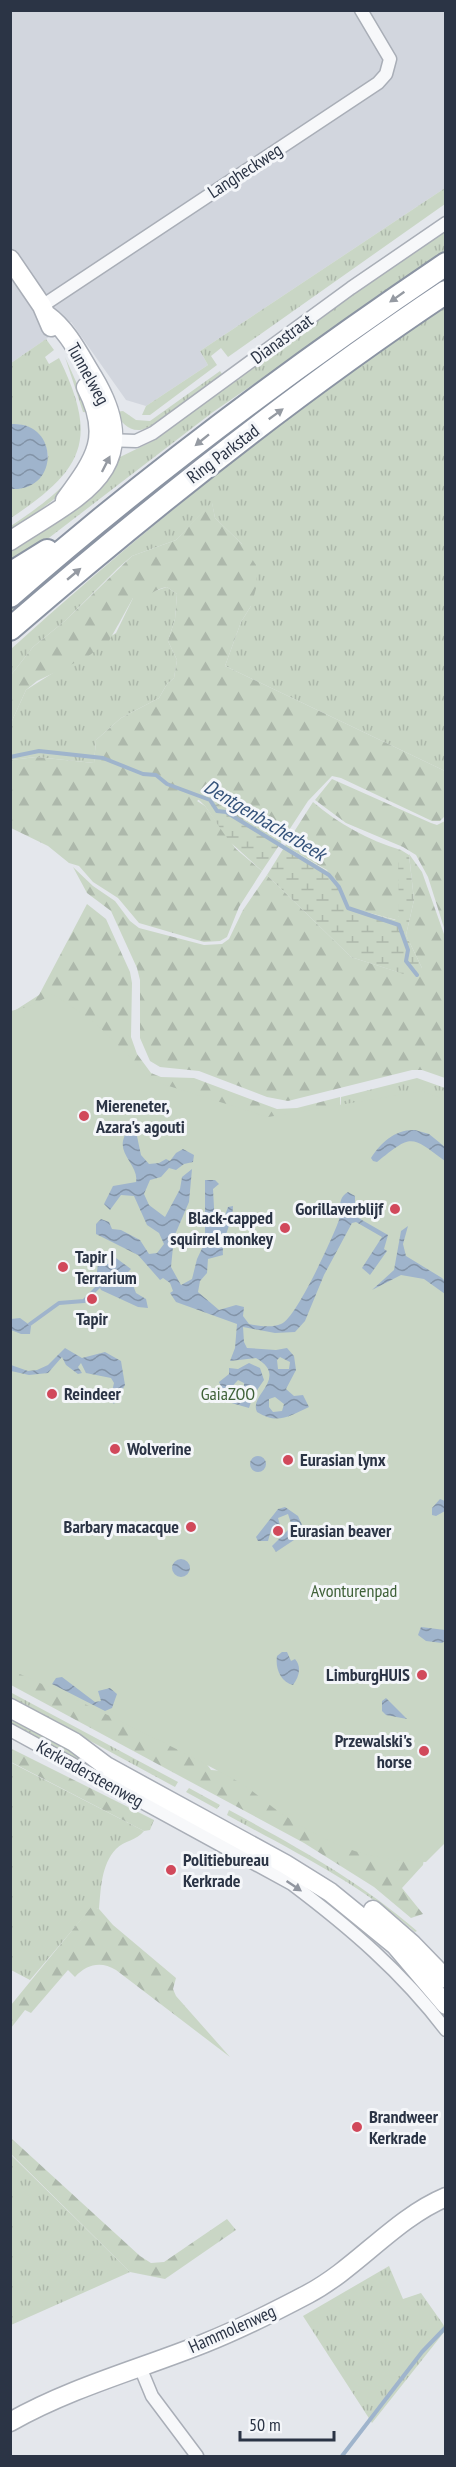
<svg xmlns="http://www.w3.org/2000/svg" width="456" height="2467" viewBox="0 0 456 2467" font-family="'PT Sans Narrow',sans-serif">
	<defs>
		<pattern id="grass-tufts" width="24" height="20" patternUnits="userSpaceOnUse" patternTransform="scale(1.5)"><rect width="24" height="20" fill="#c9d6c5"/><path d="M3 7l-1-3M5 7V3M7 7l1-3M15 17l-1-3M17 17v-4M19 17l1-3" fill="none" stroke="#adb8ab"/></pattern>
		<pattern id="forest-firs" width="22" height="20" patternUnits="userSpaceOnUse" patternTransform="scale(1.5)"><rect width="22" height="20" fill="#c9d6c5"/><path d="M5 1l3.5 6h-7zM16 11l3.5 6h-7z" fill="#adb8ab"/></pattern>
		<pattern id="wetland-marsh" width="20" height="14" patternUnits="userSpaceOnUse" patternTransform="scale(1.5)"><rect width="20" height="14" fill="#c9d6c5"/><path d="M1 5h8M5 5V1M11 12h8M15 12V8" fill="none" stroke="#adb8ab"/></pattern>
		<pattern id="water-waves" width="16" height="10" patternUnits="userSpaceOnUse" patternTransform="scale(1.5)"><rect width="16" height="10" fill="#9fb4cc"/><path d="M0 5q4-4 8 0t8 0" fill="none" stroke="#8293a7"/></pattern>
	</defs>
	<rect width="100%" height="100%" fill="#e4e7ec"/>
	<path fill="#d2d6de" d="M11,11H445V188L200,351L208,365L146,406L126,400L71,322L11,363Z"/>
	<path fill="url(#grass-tufts)" d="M445,188V204L228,357L221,348L211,356L217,365L150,415H142L146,406L208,365L200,351Z
		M445,231V253L213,412L11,567V550L118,458L153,441L318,319Z
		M445,271V285L11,621L10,606L154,486Z
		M445,301V771L225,666L241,622L251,606L242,544L215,518L212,503L176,540L132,556L118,568L66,620L33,647L11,675V649C148,525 295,409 445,301Z
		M46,339L54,350L45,357L49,364L59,358C99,440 84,469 11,518V489H13L48,458C47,437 32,423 11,424V363Z
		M65,357L90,413L83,412Z
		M220,371L222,374C206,386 157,428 140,430C128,431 121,422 115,412L123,411L136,420L150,421Z
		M90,419L92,448L57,497L11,532V526C40,506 76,483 87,447C90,438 87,428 90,419Z
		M167,587L177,594L175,619L168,641L177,660L174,678L167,684L159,698L121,718L96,740L94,763L36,757L11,760V723L26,690L116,633L133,598Z
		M417,1078L445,1088V1132L340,1125L341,1097Z
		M10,1692L178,1782L175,1787L11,1698Z
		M10,1717L166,1803L164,1806L11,1726Z
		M10,1762L144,1831C136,1841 125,1840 116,1849C101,1865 101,1889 99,1909L92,1907L30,1980L11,1970Z
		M189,1788L220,1805L217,1809L186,1792Z
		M229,1810C295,1846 360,1881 417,1931L415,1932C360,1884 291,1850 227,1815Z
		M10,2154L130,2272L11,2325H10Z
		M389,2266L403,2299L421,2293L445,2327V2331L372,2423L303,2316Z"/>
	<path fill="url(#forest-firs)" d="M212,502L215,518L242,544L256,565L257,585L251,606L241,622L225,666L445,771V816L440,821H432L341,778L332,776L308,801L280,844L203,796L197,801L205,806L236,849L262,871L239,907L227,937L220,941L204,942L139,923L118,898L93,882L79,866L69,863L48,846L11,828V760L36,757L94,763L96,740L121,718L159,698L167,684L174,678L177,660L168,641L175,619L177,594L167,587C154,589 147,599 133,598L109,641L87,657L37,681L26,690L11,723V675L33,647L66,620L132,556L176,540Z
		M332,779L431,823L437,825L445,821V931L428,877L416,855L403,847L346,823L315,800Z
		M313,802C339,824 368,840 401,850L399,916L397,920L350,908L327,870L285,846Z
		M409,854L422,872L445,937V1078L422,1070H412L288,1101L267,1097L199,1071L160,1067L150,1061L140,1038V980L137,968L111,911L87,893L73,867L93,886L115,901L130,921L139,928L204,945L222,944L229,939L243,910L267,875L351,957L398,972L422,968L406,935L414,900Z
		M87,904L106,919L130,972L132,983L131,1037L137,1054L151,1073L161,1077L194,1078L277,1109L297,1108L340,1097L341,1161L309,1158L11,1013L39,995Z
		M10,1633L206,1763L211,1770L223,1771L424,1858L423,1865L402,1888L423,1914L411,1918L374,1887L304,1843L11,1685Z
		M10,1748L154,1820L150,1830L144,1831L11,1762Z
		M92,1906L99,1909L113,1925L176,1978L173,1989L176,1996L230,2057L116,1970C101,1961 87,1964 75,1977L68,1970L31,2013L25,2010L11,2028V2005Z
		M11,2138L140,2256L151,2263L164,2262L227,2219L236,2230L165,2279L130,2272L11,2154Z"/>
	<path fill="url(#wetland-marsh)" d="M193,794L215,803L280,844L262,871L229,841L205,806Z
		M285,846L334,875L350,908L395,920L399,916L398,853L401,850L409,855L414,900L406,935L422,968L413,977L351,957L267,875Z"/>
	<path fill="#c9d6c5" d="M53,994L94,1022L156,1082L268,1117L422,1091L445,1100V1843L426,1862C368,1861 330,1846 281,1813C266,1803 253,1790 237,1781C163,1741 87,1704 11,1670V1011L30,1006Z"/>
	<path fill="url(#water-waves)" fill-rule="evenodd" d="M11,424C60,421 60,492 11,489Z
		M135,1120L141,1122L136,1131L138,1141L141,1155L149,1164L159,1163L166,1159L170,1161L176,1153L183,1149L194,1155L193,1162L184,1164L176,1170L169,1168L161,1177L150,1180L144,1194L149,1205L165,1217L180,1189L182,1177L192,1169L189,1202L174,1237L171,1267L181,1285L192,1279L197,1259L205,1242V1180H215L219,1184L213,1189L215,1226L223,1221L228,1207L233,1206C233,1224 221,1238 223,1255L208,1259L207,1273L200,1281L198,1292L219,1310L236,1305L244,1307L243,1316L249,1324C259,1326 272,1328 281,1324C296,1319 333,1237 339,1220C342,1209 336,1199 348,1192L355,1196V1216L388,1235L384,1249L387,1251L370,1275L362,1268L382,1237L356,1222L352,1223L324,1275L305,1321L295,1332L275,1333L243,1327L244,1342L247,1348L276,1350L287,1348L294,1356L296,1370L286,1389L294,1396L303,1395L309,1407C289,1416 278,1425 257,1412C248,1395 290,1378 256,1358L230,1361L235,1348L237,1324L176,1302L170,1293L173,1291L170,1283L163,1278L160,1280L138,1255L96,1234V1224L101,1219L109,1222L112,1229L121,1230L140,1240L149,1254L157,1253L164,1244L159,1233L147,1225L134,1196L121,1195L110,1210L104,1204L113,1186L136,1182C139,1167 120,1156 123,1141C124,1137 127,1129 129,1123ZM280,1357L290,1362L289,1369H278L277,1360ZM275,1397L284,1404L282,1411L273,1412L269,1407V1399Z
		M415,1130L429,1134L445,1147V1161C410,1135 412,1134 377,1162L373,1161L371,1158C381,1142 396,1129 415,1130Z
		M408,1226L403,1244L406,1256L442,1278L445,1281V1294L424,1279L401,1275L372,1290L394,1270L401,1231Z
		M116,1258L131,1269L124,1276L128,1279L124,1285H133L136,1293L146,1299L148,1308L138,1307L101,1290L96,1279L98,1264H108Z
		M20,1318L31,1326L30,1334H21L11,1330V1319Z
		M65,1348L82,1358L105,1352L121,1361L125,1385L114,1404L110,1400L114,1383L111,1378L86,1373L81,1363L78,1367L82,1373L78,1374L66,1365L62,1357L48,1373L29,1375L11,1371V1365L28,1371L37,1370L48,1365Z
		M249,1363L260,1368L264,1380L253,1396L249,1408L228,1402L219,1382L229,1374V1368L238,1369ZM238,1380L244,1383V1390L239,1397L232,1396L229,1390Z
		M250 1464a8 8 0 1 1 16 0a8 8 0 1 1-16 0Z
		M440,1499L445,1501V1511L436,1516L432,1515V1508Z
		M285,1507L298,1516L303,1527L294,1540L276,1552L272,1546L292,1526L288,1514L278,1518L280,1525L271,1530L268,1541H258L256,1537L278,1509Z
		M172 1568a9 9 0 1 1 18 0a9 9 0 1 1-18 0Z
		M421,1627L445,1630V1641L442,1643L426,1641L418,1635Z
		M282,1652H287L291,1661L295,1659C302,1667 299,1677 293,1685C281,1682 275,1669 277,1656Z
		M62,1677L95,1702L101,1701L98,1691L110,1688L117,1694L112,1708L105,1711L52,1684L56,1678Z
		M386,1698L407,1719L386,1715L382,1711V1701Z"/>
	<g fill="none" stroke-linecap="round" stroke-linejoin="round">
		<path stroke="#9fb4cc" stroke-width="4" d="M10,757L39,751L103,758L143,774L156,775L167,784L210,800L217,811L226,812L329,875L339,887L348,908L399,925L408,950L406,961L417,975
			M30,1324L59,1303L84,1301L99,1286
			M342,2456L422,2352L446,2327"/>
		<defs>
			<path id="street" d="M42,306L378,83L386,74L390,59L361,10
				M105,440L136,441L153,433L351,288L446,223
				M10,1730L292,1884C349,1927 402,1972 446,2030
				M140,2367L152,2396L197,2456"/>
			<path id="secondary" d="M10,259L42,306L51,327
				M65,500C95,459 112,437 86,387
				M10,541C78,496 149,470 93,377C80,356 68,330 47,315
				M10,1708L74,1742L106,1766L285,1864L330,1892L395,1945L446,2005
				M373,1910L412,1944L446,1979
				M10,2422C72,2387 140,2369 205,2343C240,2329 274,2312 308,2294C357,2268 394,2219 446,2197"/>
			<path id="highway" d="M10,574L47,551
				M10,596C147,476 295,366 446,264
				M10,629C149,509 293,394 446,292"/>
		</defs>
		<use href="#street" stroke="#a9aeb7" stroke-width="15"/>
		<use href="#secondary" stroke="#a9aeb7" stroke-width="21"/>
		<use href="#highway" stroke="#8b94a3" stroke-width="26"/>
		<use href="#street" stroke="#f7f8fa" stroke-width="12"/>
		<use href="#secondary" stroke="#fff" stroke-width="18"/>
		<use href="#highway" stroke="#fff" stroke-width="22"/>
	</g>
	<defs><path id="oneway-solid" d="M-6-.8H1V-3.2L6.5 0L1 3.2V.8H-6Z" transform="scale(1.5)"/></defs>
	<g fill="#959aa2">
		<use href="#oneway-solid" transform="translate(397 297) rotate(145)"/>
		<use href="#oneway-solid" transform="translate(276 414) rotate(-36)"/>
		<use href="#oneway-solid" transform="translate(202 440) rotate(141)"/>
		<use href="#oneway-solid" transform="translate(106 464) rotate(-63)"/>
		<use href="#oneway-solid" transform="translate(74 574) rotate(-40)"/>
	</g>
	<use fill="#9196a0" href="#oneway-solid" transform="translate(294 1886) rotate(34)"/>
	<g fill="#d1495b" stroke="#f4f6f9" stroke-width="2">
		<circle cx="84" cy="1116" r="6"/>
		<circle cx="395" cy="1209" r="6"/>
		<circle cx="285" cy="1228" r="6"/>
		<circle cx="63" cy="1267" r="6"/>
		<circle cx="92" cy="1299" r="6"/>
		<circle cx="52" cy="1394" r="6"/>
		<circle cx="115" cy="1449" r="6"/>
		<circle cx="288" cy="1460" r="6"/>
		<circle cx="191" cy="1527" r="6"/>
		<circle cx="278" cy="1531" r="6"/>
		<circle cx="422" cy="1675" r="6"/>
		<circle cx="424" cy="1751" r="6"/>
		<circle cx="171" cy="1870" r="6"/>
		<circle cx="357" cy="2127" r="6"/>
	</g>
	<g text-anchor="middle" stroke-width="6" stroke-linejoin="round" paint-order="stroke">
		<g font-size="18" fill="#2b3445" stroke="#f4f6f9">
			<text transform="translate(245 171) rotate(-33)" y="6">Langheckweg</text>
			<text transform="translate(282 339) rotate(-36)" y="6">Dianastraat</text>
			<text transform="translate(88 374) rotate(61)" y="6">Tunnelweg</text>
			<text transform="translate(223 454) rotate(-37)" y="6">Ring Parkstad</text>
			<text transform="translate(90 1774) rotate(29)" y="6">Kerkradersteenweg</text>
			<text transform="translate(232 2329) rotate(-24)" y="6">Hammolenweg</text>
		</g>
		<g font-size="18" font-weight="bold" fill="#2b3445" stroke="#f4f6f9" text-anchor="start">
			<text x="96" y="1112">Miereneter,<tspan x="96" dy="21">Azara's agouti</tspan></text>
			<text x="383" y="1215" text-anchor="end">Gorillaverblijf</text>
			<text x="273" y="1224" text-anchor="end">Black-capped<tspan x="273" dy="21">squirrel monkey</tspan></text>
			<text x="75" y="1263">Tapir |<tspan x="75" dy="21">Terrarium</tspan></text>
			<text x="92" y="1325" text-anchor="middle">Tapir</text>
			<text x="64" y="1400">Reindeer</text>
			<text x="127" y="1455">Wolverine</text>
			<text x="300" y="1466">Eurasian lynx</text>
			<text x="179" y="1533" text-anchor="end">Barbary macacque</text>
			<text x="290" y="1537">Eurasian beaver</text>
			<text x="410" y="1681" text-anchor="end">LimburgHUIS</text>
			<text x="412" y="1747" text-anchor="end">Przewalski's<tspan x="412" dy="21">horse</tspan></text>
			<text x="183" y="1866">Politiebureau<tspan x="183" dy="21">Kerkrade</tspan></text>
			<text x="369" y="2123">Brandweer<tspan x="369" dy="21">Kerkrade</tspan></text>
		</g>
		<g font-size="18" fill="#3f6138" stroke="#f4f6f9">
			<text x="228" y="1400">GaiaZOO</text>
			<text x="354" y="1597">Avonturenpad</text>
		</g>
		<g font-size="20" font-style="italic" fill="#34527a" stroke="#f4f6f9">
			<text transform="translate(265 820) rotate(31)" y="7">Dentgenbacherbeek</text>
		</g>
	</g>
	<rect width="456" height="2467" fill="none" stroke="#2b3445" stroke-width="24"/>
	<path d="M240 2431v9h94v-9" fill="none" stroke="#2b3445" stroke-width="3"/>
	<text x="249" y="2431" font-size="18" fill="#2b3445" stroke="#f4f6f9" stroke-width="4.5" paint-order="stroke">50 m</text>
</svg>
